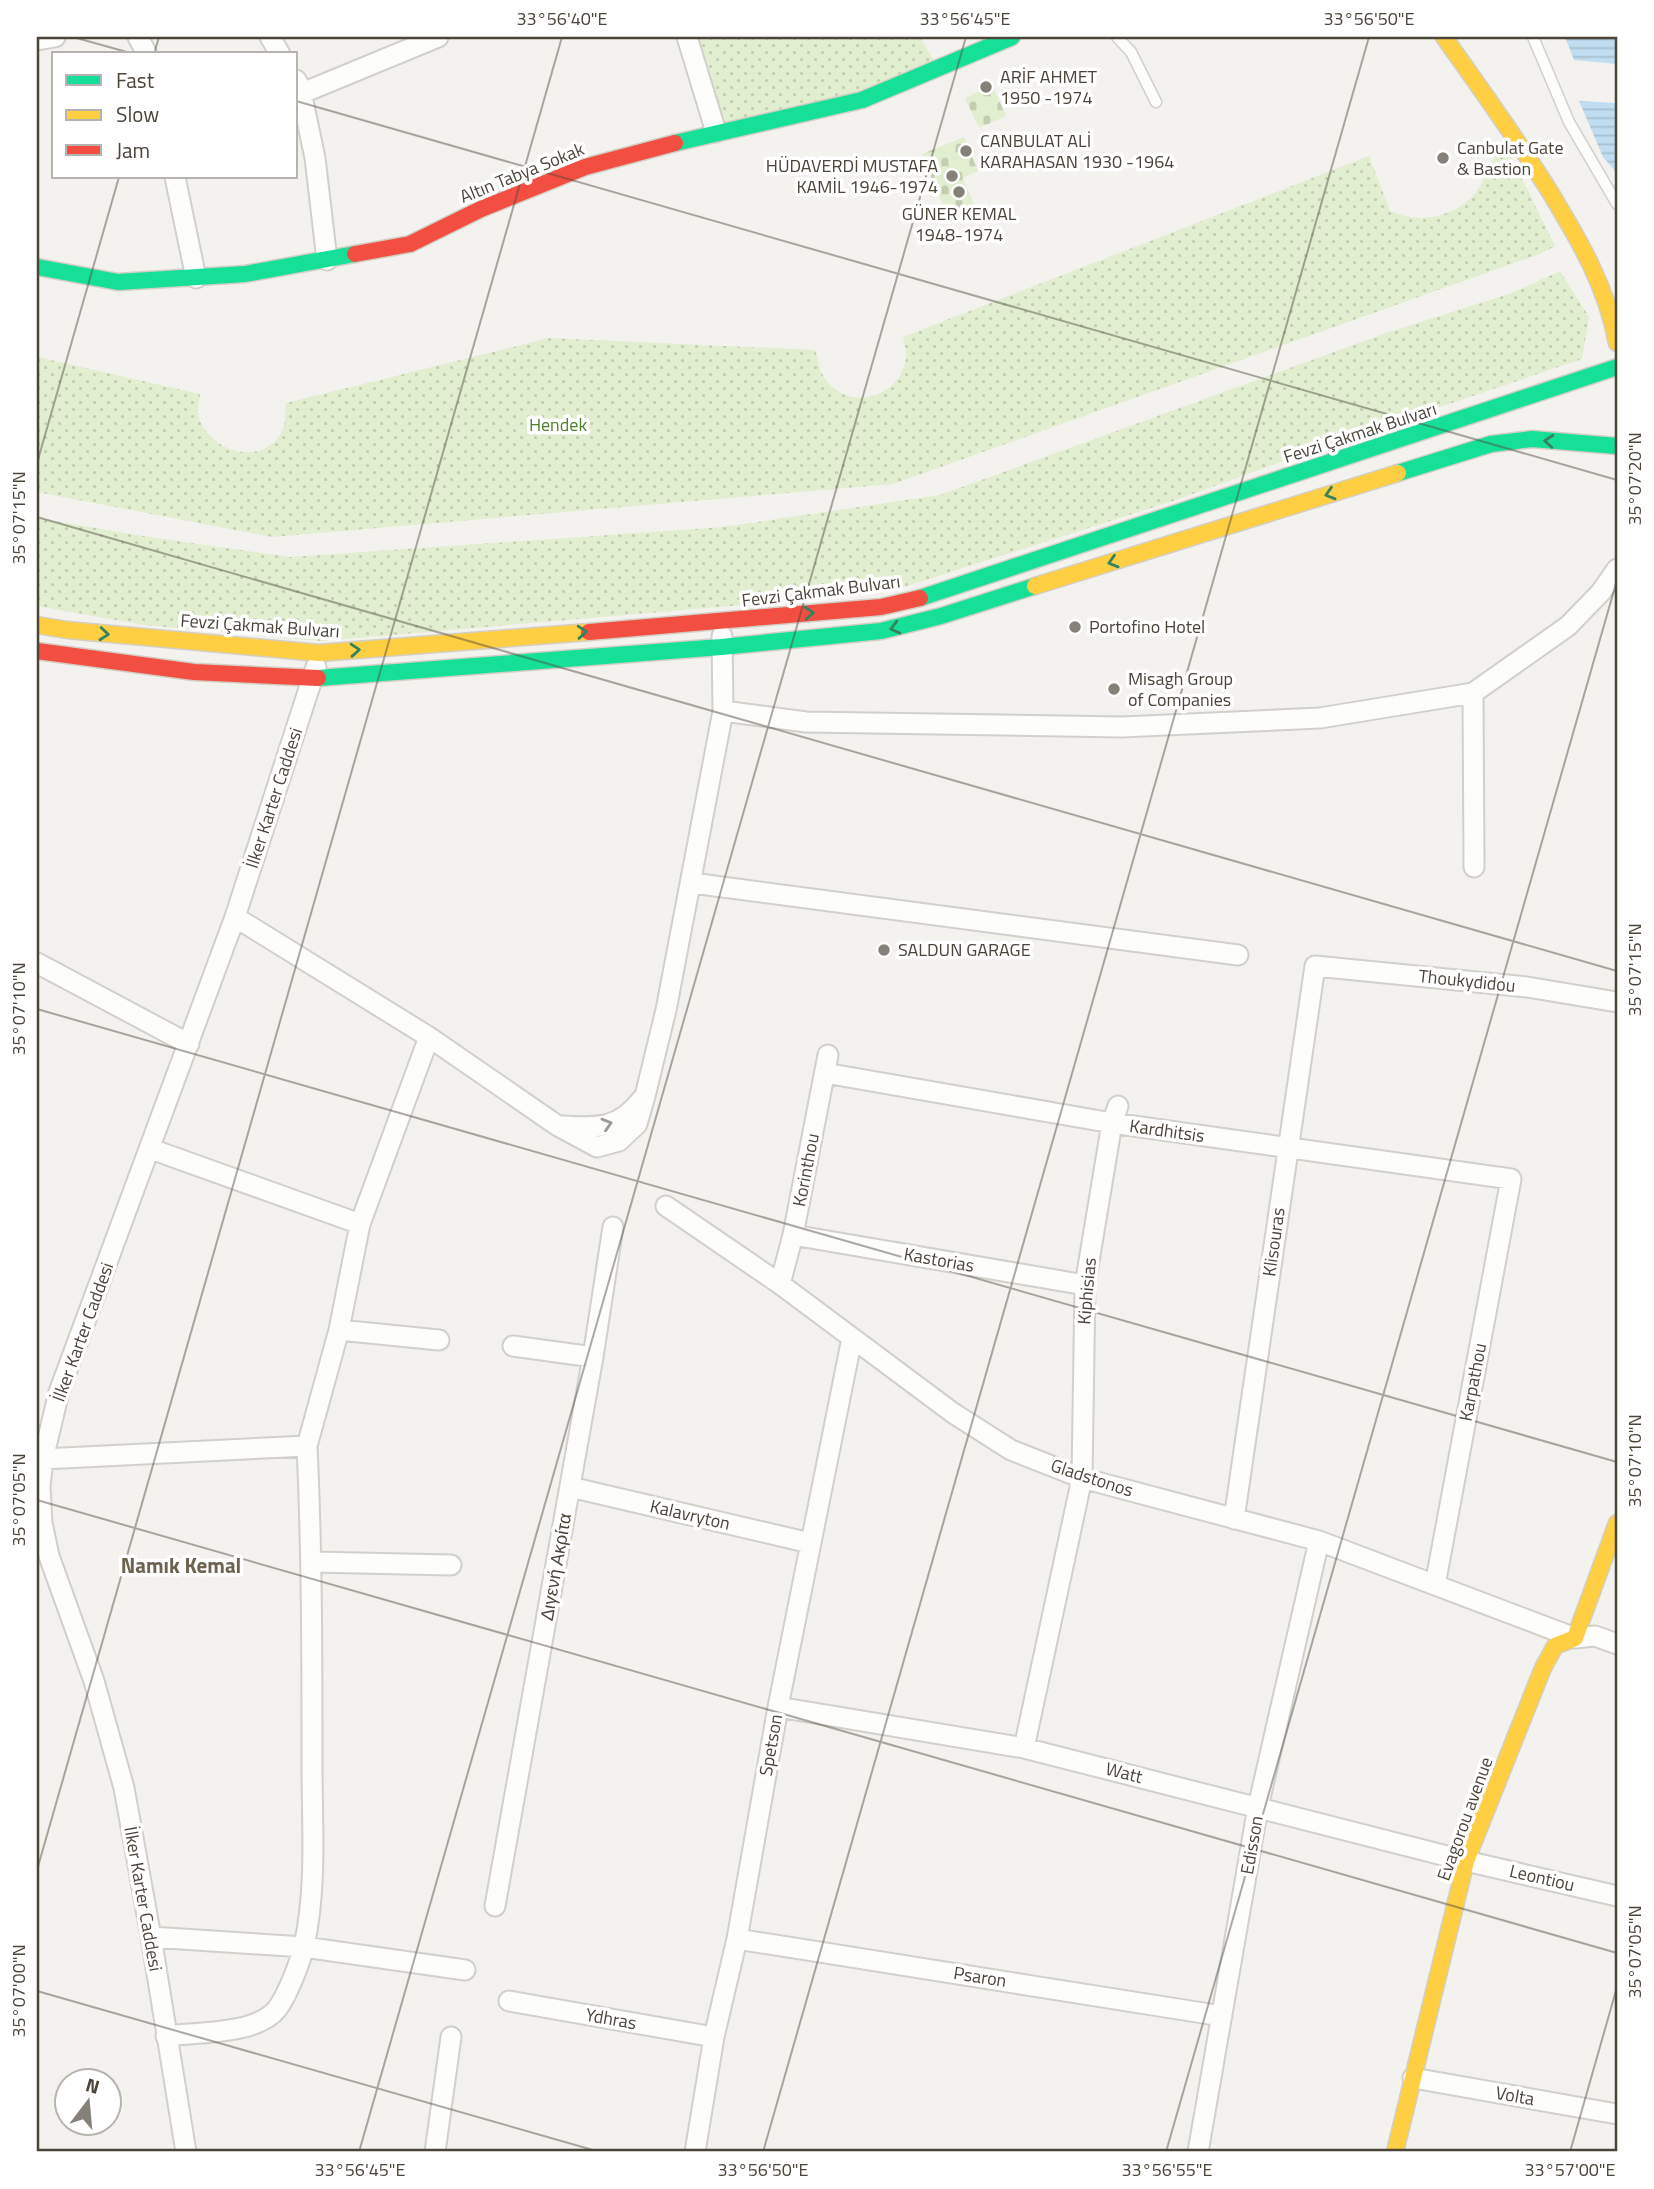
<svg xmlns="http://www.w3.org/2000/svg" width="1654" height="2189" viewBox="0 0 1654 2189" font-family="'Titillium Web',sans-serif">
	<defs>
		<pattern id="green-dots" width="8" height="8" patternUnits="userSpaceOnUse" patternTransform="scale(1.75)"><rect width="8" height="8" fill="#e1eecf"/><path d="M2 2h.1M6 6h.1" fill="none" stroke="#c3cdb2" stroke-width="1.8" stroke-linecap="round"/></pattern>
		<pattern id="cemetery-stones" width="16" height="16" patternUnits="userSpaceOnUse" patternTransform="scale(1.75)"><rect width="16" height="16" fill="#e1eecf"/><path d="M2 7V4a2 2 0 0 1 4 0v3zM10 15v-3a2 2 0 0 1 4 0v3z" fill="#c3cdb2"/></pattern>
		<pattern id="water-rules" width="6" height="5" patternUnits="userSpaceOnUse" patternTransform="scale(1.75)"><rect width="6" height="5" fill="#c0ddf1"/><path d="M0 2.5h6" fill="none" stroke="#a6bfcf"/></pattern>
	</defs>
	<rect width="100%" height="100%" fill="#f4f2ee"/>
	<path fill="url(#green-dots)" d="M696,37H920L936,64L863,95L725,123Z
		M1501,149L1509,152L1555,246L1542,253L893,484L272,537L37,492V357L200,394C199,402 196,413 200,421C213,453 264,467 282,431C286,424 285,411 286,403L549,338L815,350C818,358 819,370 824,377C847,413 900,399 906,358C907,352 904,343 903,337L1369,156L1390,211C1418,224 1456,218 1476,192C1486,179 1489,162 1501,149Z
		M1560,271L1589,317L1582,359L1336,442L1176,500L885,593L321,641L144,625L37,606V518L136,535L290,557L723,527L940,495L1389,332L1512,293Z"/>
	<path fill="url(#cemetery-stones)" d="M992,85L1006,116L979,128L965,98Z
		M964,137L978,171L963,178L975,207L948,218L922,154Z"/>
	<path fill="url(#water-rules)" d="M1565,37H1617V64L1574,60Z
		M1579,101L1617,103V173L1603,157Z"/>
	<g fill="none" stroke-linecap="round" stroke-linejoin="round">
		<defs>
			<path id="lane" d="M1117,37L1131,52L1156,102
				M1533,37L1569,122L1617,204"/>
			<path id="street" d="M138,37L147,54
				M270,37L280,54
				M687,37L716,132
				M37,40L55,37
				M296,80L300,87L315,158L327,260
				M300,94L438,37
				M175,177L196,278
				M1473,693L1474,867
				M723,711L806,722L1122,727L1320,718L1473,693L1568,626L1601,592L1617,569
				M692,883L1238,955
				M235,917L429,1037L558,1126L597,1147L619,1141L637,1124L645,1096L666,1010L723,711L722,636
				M37,963L189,1044
				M825,1073L1112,1123L1511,1179L1435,1585
				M563,1126C598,1128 619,1129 642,1099
				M151,1149L360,1224
				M666,1206L780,1284L953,1413L1011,1450L1082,1478L1319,1541L1575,1638L1595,1636L1617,1644
				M793,1235L1085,1285
				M780,1284L793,1235L828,1055
				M339,1330L439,1340
				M513,1346L593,1357
				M43,1459L307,1446L339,1330L360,1224L429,1037
				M570,1487L810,1543
				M1234,1519L1315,966L1527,987L1617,1002
				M313,1562L451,1565
				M778,1707L1024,1748L1466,1861L1617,1896
				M1024,1748L1082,1478L1085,1285L1112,1123L1118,1106
				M495,1906L593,1357L613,1227
				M151,1937L304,1947L465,1970
				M737,1939L1222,2016
				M509,2001L714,2037
				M166,2036C197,2032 256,2035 277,2009C287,1996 300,1963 304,1946C317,1888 312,1824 312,1765C312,1659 312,1553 307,1446
				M1413,2078L1617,2114
				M186,2152L151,1937L124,1788L94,1681L49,1556L42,1523L40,1487L43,1459L59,1392L235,917L316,667
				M435,2152L451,2037
				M695,2152L714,2037L737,1939L778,1707L852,1338
				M1198,2152L1258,1807L1319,1541"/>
			<path id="fast" d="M675,143L862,100L1012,37
				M37,267L118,282L245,274L355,254
				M1398,473L1491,444L1532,439L1617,446
				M920,598L1617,367
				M318,678L721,647L881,631L941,616L1035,586"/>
			<path id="slow" d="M1444,37C1480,88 1517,139 1550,192C1579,240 1607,287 1617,343
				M1035,586L1398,473
				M37,625L67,630L319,653L589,632
				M1395,2152L1466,1861L1543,1668L1555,1646L1575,1638L1617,1523"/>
			<path id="jam" d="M355,254L410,244L481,209L585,167L675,143
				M589,632L881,607L920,598
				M37,651L194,672L318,678"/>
		</defs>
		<use href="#lane" stroke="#d2d0cb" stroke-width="13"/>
		<use href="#street" stroke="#d2d0cb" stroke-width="23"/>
		<use href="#fast" stroke="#d3cfc5" stroke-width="19"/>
		<use href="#slow" stroke="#d3cfc5" stroke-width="19"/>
		<use href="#jam" stroke="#d3cfc5" stroke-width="19"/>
		<use href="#lane" stroke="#fdfdfc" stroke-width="10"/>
		<use href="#street" stroke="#fdfdfc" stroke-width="19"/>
		<use href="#fast" stroke="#16e098" stroke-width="16"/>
		<use href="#slow" stroke="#ffcf43" stroke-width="16"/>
		<use href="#jam" stroke="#f24e42" stroke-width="16"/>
	</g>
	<defs><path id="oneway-chevron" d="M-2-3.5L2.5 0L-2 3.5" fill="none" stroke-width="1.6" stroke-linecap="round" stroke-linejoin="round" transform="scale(1.75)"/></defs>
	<g stroke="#36825f">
		<use href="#oneway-chevron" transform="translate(1549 441) rotate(-175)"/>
		<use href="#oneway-chevron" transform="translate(1330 494) rotate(163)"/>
		<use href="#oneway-chevron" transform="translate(1113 562) rotate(163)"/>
		<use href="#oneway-chevron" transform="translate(809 613) rotate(-5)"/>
		<use href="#oneway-chevron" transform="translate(895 628) rotate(166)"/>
		<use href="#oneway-chevron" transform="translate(582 632) rotate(-4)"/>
		<use href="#oneway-chevron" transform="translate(104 634) rotate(5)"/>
		<use href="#oneway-chevron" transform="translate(355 650) rotate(-4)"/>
	</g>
	<use stroke="#9b9791" href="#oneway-chevron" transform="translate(607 1124) rotate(-17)"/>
	<path fill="none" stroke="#4b4439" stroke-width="2" stroke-opacity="0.45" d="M73,37L134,54M154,54L159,37M296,101L1617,480M37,463L119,177M37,517L1617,971M37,1009L1617,1462M37,1500L1617,1953M37,1870L562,37M37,1991L600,2152M359,2152L966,37M763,2152L1369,37M1166,2152L1617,580M1570,2152L1617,1987"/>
	<g fill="#868178" stroke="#fff" stroke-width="2.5">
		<circle cx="986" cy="87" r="7"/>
		<circle cx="966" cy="151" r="7"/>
		<circle cx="1443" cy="158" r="7"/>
		<circle cx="952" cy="176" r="7"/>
		<circle cx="959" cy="192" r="7"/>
		<circle cx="1075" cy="627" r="7"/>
		<circle cx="1114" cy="689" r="7"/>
		<circle cx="884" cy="950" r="7"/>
	</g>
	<g text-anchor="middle" stroke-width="7" stroke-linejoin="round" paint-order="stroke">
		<g font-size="18" fill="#4b4439" stroke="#fff" text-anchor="start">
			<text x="1000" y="83">ARİF AHMET<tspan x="1000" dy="21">1950 -1974</tspan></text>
			<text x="980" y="147">CANBULAT ALİ<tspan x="980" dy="21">KARAHASAN 1930 -1964</tspan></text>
			<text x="1457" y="154">Canbulat Gate<tspan x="1457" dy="21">&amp; Bastion</tspan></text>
			<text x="938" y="172" text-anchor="end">HÜDAVERDİ MUSTAFA<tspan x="938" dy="21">KAMİL 1946-1974</tspan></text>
			<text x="959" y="220" text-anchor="middle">GÜNER KEMAL<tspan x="959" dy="21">1948-1974</tspan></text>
			<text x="1089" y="633">Portofino Hotel</text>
			<text x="1128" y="685">Misagh Group<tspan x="1128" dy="21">of Companies</tspan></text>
			<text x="898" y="956">SALDUN GARAGE</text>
		</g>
		<g font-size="18" fill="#4b4439" stroke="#fff">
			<text transform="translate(522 173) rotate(-22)" y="6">Altın Tabya Sokak</text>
			<text transform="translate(1360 433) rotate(-18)" y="6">Fevzi Çakmak Bulvarı</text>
			<text transform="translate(821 591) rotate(-7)" y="6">Fevzi Çakmak Bulvarı</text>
			<text transform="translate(260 626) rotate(4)" y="6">Fevzi Çakmak Bulvarı</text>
			<text transform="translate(274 798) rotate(-72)" y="6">İlker Karter Caddesi</text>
			<text transform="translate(1467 981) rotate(6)" y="6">Thoukydidou</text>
			<text transform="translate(1167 1131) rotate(8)" y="6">Kardhitsis</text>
			<text transform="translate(806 1170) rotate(-79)" y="6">Korinthou</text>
			<text transform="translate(1274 1242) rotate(-82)" y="6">Klisouras</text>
			<text transform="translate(939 1260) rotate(10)" y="6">Kastorias</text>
			<text transform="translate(1087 1291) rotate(-85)" y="6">Kiphisias</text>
			<text transform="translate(83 1332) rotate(-70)" y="6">İlker Karter Caddesi</text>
			<text transform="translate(1473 1382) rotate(-79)" y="6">Karpathou</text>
			<text transform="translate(1092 1478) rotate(18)" y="6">Gladstonos</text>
			<text transform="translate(690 1515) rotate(13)" y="6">Kalavryton</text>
			<text transform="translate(556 1567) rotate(-80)" y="6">Διγενή Ακρίτα</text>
			<text transform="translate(771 1745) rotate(-80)" y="6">Spetson</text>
			<text transform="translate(1124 1773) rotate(14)" y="6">Watt</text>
			<text transform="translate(1465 1819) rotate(-70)" y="6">Evagorou avenue</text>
			<text transform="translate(1252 1845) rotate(-80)" y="6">Edisson</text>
			<text transform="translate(1542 1878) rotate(13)" y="6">Leontiou</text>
			<text transform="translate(143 1899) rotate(80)" y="6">İlker Karter Caddesi</text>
			<text transform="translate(980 1977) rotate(9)" y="6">Psaron</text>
			<text transform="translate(611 2019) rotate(10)" y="6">Ydhras</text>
			<text transform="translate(1515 2096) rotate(10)" y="6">Volta</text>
		</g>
		<g font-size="18" fill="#4a7f2a" stroke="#fff">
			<text x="558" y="431">Hendek</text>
		</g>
		<g font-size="21" font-weight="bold" fill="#6e6250" stroke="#fff">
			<text x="181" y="1573">Namık Kemal</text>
		</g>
	</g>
	<rect width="1654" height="2189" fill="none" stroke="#ffffff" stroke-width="77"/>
	<rect x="52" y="52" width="245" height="126" fill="#ffffff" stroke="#b7b4b0" stroke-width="2"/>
	<rect x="66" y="75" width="35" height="10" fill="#16e098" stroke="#b7b4b0" stroke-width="2"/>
	<text x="116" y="88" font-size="21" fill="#4b4439">Fast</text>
	<rect x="66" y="110" width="35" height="10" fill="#ffcf43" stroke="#b7b4b0" stroke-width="2"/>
	<text x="116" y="122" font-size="21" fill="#4b4439">Slow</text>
	<rect x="66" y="145" width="35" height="10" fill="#f24e42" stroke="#b7b4b0" stroke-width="2"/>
	<text x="116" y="158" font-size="21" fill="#4b4439">Jam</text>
	<g transform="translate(88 2102) rotate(16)"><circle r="33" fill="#ffffff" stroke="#b7b4b0" stroke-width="2"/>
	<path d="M0-5L12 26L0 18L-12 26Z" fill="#868178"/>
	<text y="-10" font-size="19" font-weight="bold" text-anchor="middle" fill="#4b4439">N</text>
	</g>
	<rect x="38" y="38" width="1578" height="2112" fill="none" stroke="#4b4439" stroke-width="2.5"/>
	<g font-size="18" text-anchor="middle" fill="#4b4439">
		<text x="562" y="25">33°56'40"E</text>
		<text x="965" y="25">33°56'45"E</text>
		<text x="1369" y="25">33°56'50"E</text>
		<text transform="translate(1635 479) rotate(-90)" y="6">35°07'20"N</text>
		<text transform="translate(19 518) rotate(-90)" y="6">35°07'15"N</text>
		<text transform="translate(1635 970) rotate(-90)" y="6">35°07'15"N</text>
		<text transform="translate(19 1009) rotate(-90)" y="6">35°07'10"N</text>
		<text transform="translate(1635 1461) rotate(-90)" y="6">35°07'10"N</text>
		<text transform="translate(19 1500) rotate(-90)" y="6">35°07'05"N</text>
		<text transform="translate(1635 1952) rotate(-90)" y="6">35°07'05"N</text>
		<text transform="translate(19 1991) rotate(-90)" y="6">35°07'00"N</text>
		<text x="360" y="2176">33°56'45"E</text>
		<text x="763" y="2176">33°56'50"E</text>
		<text x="1167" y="2176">33°56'55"E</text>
		<text x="1570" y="2176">33°57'00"E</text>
	</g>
</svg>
